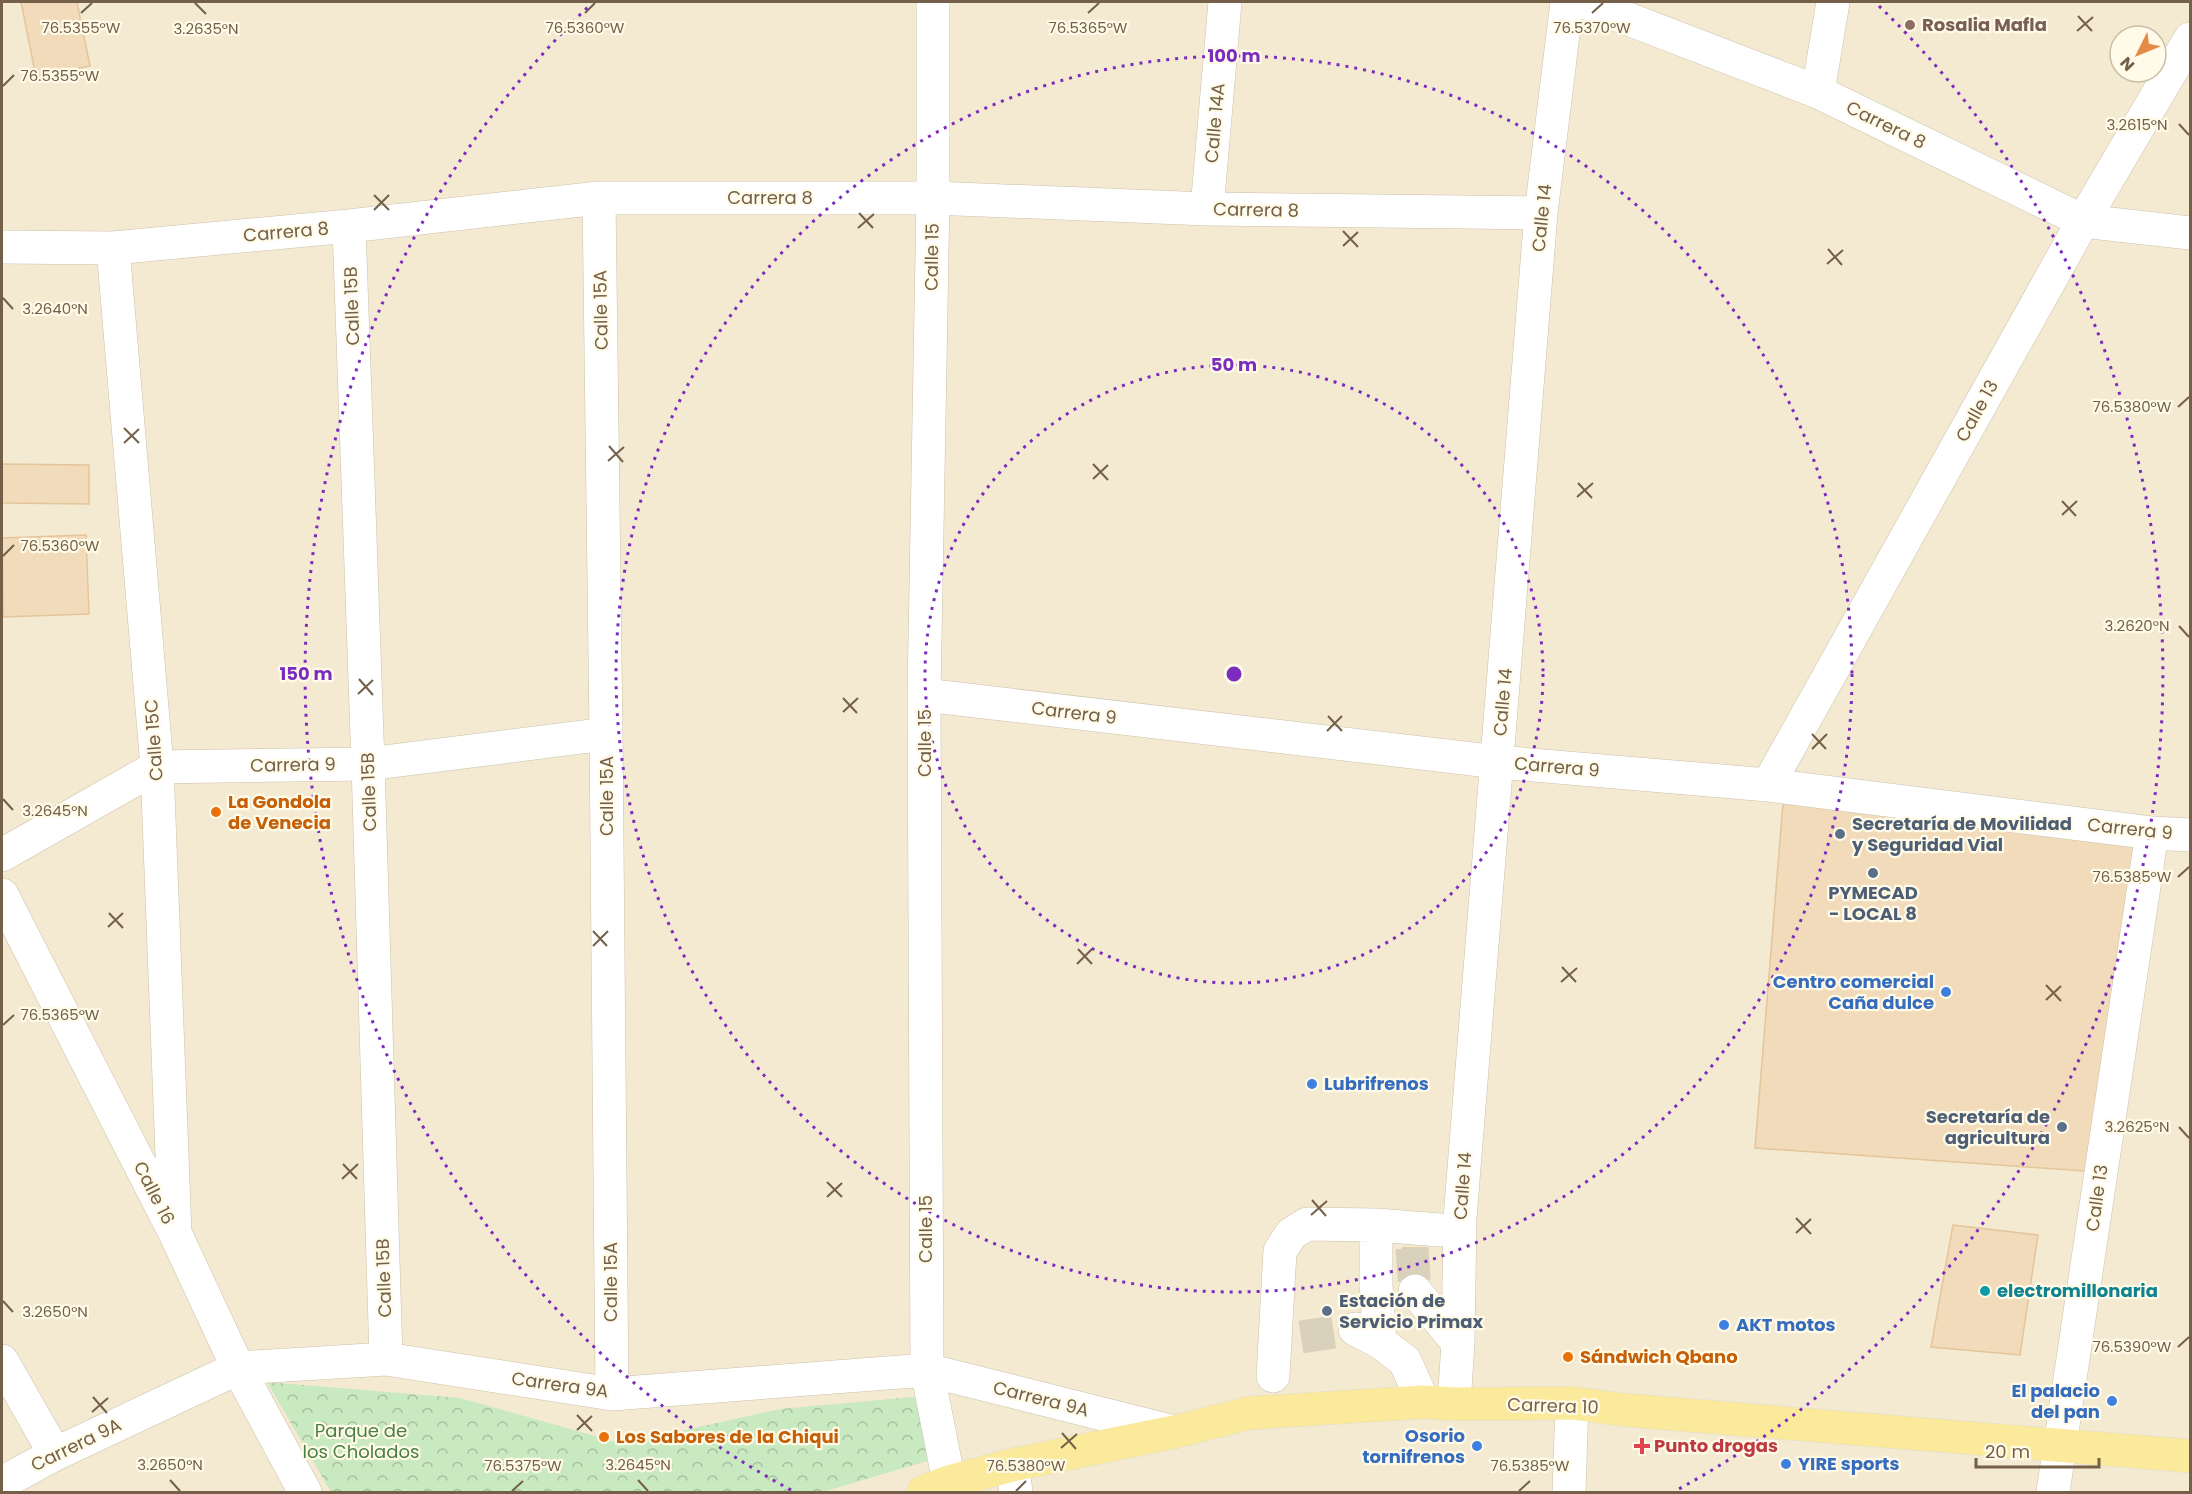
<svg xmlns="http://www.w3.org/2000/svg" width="2192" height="1494" viewBox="0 0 2192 1494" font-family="Poppins,sans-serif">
	<defs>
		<pattern id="forest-crowns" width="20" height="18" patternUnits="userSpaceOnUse" patternTransform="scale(1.5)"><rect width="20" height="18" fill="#c9e9c1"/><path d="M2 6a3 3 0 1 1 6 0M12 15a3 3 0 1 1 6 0" fill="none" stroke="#a8c09f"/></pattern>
	</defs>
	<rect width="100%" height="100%" fill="#fcf7e2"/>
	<path fill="#f4ead1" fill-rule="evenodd" d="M2,2H2190V1492H2ZM2120,36H2156V72H2120Z"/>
	<path fill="url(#forest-crowns)" d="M267,1382L460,1398L623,1444L780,1409L924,1396L927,1461L823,1492H331Z"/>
	<path fill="#f1dbba" stroke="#e4c59b" stroke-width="1.5" d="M21,2H77L90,66L36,77Z
		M2,464L89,465V504L2,503Z
		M86,535L89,614L3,617L2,538Z
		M1784,791L2146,837L2099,1172L1755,1148Z
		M1953,1225L2038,1235L2020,1355L1931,1347Z
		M1403,1248H1427V1291H1403Z"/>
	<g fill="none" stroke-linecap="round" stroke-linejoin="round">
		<path stroke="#dad1bc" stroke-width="33" stroke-dasharray="33 16" stroke-linecap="butt" d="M1412,1248L1415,1291
			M1301,1337L1355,1329"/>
		<defs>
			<path id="minor" d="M933,2V198L924,695L927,1370L949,1482
				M1584,2L1818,92L2083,221L2190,233
				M1818,92L1833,2
				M599,198L606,734L612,1394
				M1207,209L1225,2
				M349,226L368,764L386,1359
				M2,247L113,248L349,226L599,198H933L1207,209L1541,213
				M113,248L157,767L175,1233
				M924,695L1498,762L1768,785L2152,833L2190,835
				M1768,785L2083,221L2190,39
				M2,855L157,767L368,764L606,734
				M2,895L175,1233L238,1368L305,1492
				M1376,1225L1440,1230
				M1415,1291L1458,1343
				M1355,1329L1380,1342L1405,1361L1423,1402
				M2,1361L55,1454
				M1273,1376L1280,1251L1291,1234L1307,1224L1376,1225V1286L1380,1342
				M1454,1404L1458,1343L1460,1218L1541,213L1567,2
				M1012,1465L1016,1492
				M2,1483L55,1454L238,1368L386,1359L612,1394L927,1370L1174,1432
				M1569,1492L1572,1403
				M2053,1492L2152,833"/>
			<path id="major" d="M923,1492L949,1482L1012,1465L1174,1432L1250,1413L1423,1402L1454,1404L1572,1403L1625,1410L2190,1456"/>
		</defs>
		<use href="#minor" stroke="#cdc0a9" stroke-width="34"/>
		<use href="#major" stroke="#e0dcd7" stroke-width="34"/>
		<use href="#minor" stroke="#fff" stroke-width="33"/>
		<use href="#major" stroke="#fbea9b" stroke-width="33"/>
	</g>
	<path fill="none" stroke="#746049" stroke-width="2" d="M195,3L206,14M81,13L92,3M585,13L595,3M1088,13L1099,3M1592,13L1603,3M2078,16L2092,31M2077,31L2093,17M3,86L14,75M2179,124L2189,135M374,195L389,210M374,210L389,195M859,213L873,228M858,228L874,214M1343,231L1358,247M1343,246L1358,232M1828,249L1842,265M1827,264L1843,250M3,298L13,309M2178,407L2189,397M124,428L139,443M124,443L139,429M609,446L623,462M608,461L624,447M1093,464L1108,480M1093,479L1108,465M1578,483L1592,498M1577,497L1593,483M2062,501L2076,516M2062,515L2077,501M3,556L14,545M2179,626L2189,637M359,679L373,695M358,694L373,680M843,698L857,713M843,712L858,698M1328,716L1342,731M1327,731L1342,716M1812,734L1826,749M1812,749L1827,734M3,799L13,810M2178,877L2189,867M109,913L123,928M108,927L123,913M593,931L607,946M593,946L608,931M1078,949L1092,964M1077,964L1092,949M1562,967L1576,982M1561,982L1577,968M2046,985L2061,1001M2046,1000L2061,986M3,1025L14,1015M2179,1127L2189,1138M343,1164L357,1179M342,1179L358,1164M827,1182L842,1197M827,1197L842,1183M1312,1200L1326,1216M1311,1215L1327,1201M1796,1218L1811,1234M1796,1233L1811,1219M3,1301L13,1312M2178,1347L2189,1337M93,1397L107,1413M92,1412L108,1398M577,1415L592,1431M577,1430L592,1416M1062,1433L1076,1449M1061,1448L1077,1434M170,1480L180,1491M638,1480L648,1491M512,1491L523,1481M1016,1491L1026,1481M1519,1491L1530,1481"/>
	<g fill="none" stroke="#7b2cbf" stroke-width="3" stroke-dasharray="3 6">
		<circle cx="1234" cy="674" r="309"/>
		<circle cx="1234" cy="674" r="618"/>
		<path d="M791 1490A928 928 0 0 1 589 6M1879 6A928 928 0 0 1 1677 1490"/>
	</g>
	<circle fill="#8d6e63" stroke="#fffbe8" stroke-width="2" cx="1910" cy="25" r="6"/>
	<g fill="#e8710a" stroke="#fffbe8" stroke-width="2">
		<circle cx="216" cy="812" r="6"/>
		<circle cx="1568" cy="1357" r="6"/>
		<circle cx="604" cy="1437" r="6"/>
	</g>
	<g fill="#5c6f8a" stroke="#fffbe8" stroke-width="2">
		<circle cx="1840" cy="834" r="6"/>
		<circle cx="1873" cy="873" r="6"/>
		<circle cx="2062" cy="1127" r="6"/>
		<circle cx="1327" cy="1311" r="6"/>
	</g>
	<g fill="#3f7fe0" stroke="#fffbe8" stroke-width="2">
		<circle cx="1946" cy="992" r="6"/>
		<circle cx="1312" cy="1084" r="6"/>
		<circle cx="1724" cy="1325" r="6"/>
		<circle cx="2112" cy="1401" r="6"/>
		<circle cx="1477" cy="1446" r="6"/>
		<circle cx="1786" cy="1464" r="6"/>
	</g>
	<circle fill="#0f9aa8" stroke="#fffbe8" stroke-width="2" cx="1985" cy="1291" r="6"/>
	<path fill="#e0444e" stroke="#fffbe8" stroke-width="2" d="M1639 1437h6v6h6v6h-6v6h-6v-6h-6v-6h6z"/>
	<g text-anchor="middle" stroke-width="4.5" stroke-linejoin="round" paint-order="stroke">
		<g font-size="18" font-weight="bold" fill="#785e54" stroke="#fffbe8" text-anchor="start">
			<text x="1922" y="31">Rosalia Mafla</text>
		</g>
		<g font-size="18" fill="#746049" stroke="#fffbe8">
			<text transform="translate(1215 123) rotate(-85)" y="6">Calle 14A</text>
			<text transform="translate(1886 125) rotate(26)" y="6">Carrera 8</text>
			<text x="770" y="204">Carrera 8</text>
			<text transform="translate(1256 210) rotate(1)" y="6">Carrera 8</text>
			<text transform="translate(1542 218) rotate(-84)" y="6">Calle 14</text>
			<text transform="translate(286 232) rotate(-5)" y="6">Carrera 8</text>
			<text transform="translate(932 257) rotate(-89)" y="6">Calle 15</text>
			<text transform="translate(352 306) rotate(-92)" y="6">Calle 15B</text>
			<text transform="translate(601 310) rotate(-91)" y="6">Calle 15A</text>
			<text transform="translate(1977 411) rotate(-61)" y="6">Calle 13</text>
			<text transform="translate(1503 702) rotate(-85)" y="6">Calle 14</text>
			<text transform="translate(1074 713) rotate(7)" y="6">Carrera 9</text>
			<text transform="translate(154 740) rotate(-94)" y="6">Calle 15C</text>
			<text transform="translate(925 743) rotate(-90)" y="6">Calle 15</text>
			<text transform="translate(293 765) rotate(-1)" y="6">Carrera 9</text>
			<text transform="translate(1557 767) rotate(5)" y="6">Carrera 9</text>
			<text transform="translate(369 792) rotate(-92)" y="6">Calle 15B</text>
			<text transform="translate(607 796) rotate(-90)" y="6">Calle 15A</text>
			<text transform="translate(2130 829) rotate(6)" y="6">Carrera 9</text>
			<text transform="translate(1463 1186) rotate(-86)" y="6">Calle 14</text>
			<text transform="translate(154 1193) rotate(63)" y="6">Calle 16</text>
			<text transform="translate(2097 1198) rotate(-82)" y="6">Calle 13</text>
			<text transform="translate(926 1229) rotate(-90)" y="6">Calle 15</text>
			<text transform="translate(384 1278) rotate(-92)" y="6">Calle 15B</text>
			<text transform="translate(611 1282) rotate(-90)" y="6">Calle 15A</text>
			<text transform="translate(560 1385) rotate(8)" y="6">Carrera 9A</text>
			<text transform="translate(1041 1399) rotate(14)" y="6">Carrera 9A</text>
			<text transform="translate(1553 1406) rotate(2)" y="6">Carrera 10</text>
			<text transform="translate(76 1445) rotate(-26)" y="6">Carrera 9A</text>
		</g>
		<g font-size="18" font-weight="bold" fill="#c56008" stroke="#fffbe8" text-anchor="start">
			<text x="228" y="808">La Gondola<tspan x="228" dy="21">de Venecia</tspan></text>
			<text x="1580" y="1363">Sándwich Qbano</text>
			<text x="616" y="1443">Los Sabores de la Chiqui</text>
		</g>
		<g font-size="18" font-weight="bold" fill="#4e5e75" stroke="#fffbe8" text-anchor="start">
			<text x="1852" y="830">Secretaría de Movilidad<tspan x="1852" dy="21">y Seguridad Vial</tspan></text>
			<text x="1873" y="899" text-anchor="middle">PYMECAD<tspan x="1873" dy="21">- LOCAL 8</tspan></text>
			<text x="2050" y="1123" text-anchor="end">Secretaría de<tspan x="2050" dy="21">agricultura</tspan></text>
			<text x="1339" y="1307">Estación de<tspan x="1339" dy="21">Servicio Primax</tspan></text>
		</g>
		<g font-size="18" font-weight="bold" fill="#366cbe" stroke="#fffbe8" text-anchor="end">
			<text x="1934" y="988">Centro comercial<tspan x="1934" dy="21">Caña dulce</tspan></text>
			<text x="1324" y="1090" text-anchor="start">Lubrifrenos</text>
			<text x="1736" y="1331" text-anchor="start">AKT motos</text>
			<text x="2100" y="1397">El palacio<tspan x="2100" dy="21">del pan</tspan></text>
			<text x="1465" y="1442">Osorio<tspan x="1465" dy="21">tornifrenos</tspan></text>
			<text x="1798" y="1470" text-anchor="start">YIRE sports</text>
		</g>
		<g font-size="18" font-weight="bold" fill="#0d838f" stroke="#fffbe8" text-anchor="start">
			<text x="1997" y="1297">electromillonaria</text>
		</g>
		<g font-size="18" fill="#497f43" stroke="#fffbe8">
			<text x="361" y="1437">Parque de<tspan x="361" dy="21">los Cholados</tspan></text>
		</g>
		<g font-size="18" font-weight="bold" fill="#be3a42" stroke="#fffbe8" text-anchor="start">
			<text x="1654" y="1452">Punto drogas</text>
		</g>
	</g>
	<g font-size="15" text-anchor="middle" fill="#746049" stroke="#fffbe8" stroke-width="4.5" stroke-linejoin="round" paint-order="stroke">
		<text x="81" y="33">76.5355°W</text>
		<text x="585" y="33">76.5360°W</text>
		<text x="1088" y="33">76.5365°W</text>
		<text x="1592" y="33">76.5370°W</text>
		<text x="206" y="34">3.2635°N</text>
		<text x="60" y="81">76.5355°W</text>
		<text x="2137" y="130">3.2615°N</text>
		<text x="55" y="314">3.2640°N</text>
		<text x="2132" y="412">76.5380°W</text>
		<text x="60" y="551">76.5360°W</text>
		<text x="2137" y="631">3.2620°N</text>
		<text x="55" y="816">3.2645°N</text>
		<text x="2132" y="882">76.5385°W</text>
		<text x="60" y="1020">76.5365°W</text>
		<text x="2137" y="1132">3.2625°N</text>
		<text x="55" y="1317">3.2650°N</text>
		<text x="2132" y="1352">76.5390°W</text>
		<text x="170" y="1470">3.2650°N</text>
		<text x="638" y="1470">3.2645°N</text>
		<text x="523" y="1471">76.5375°W</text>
		<text x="1026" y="1471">76.5380°W</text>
		<text x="1530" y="1471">76.5385°W</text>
	</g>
	<circle cx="1234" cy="674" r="9" fill="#7b2cbf" stroke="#fffbe8" stroke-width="3"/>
	<g font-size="18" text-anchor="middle" font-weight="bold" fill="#7b2cbf" stroke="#fffbe8" stroke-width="4.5" stroke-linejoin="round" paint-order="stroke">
		<text x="1234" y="62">100 m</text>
		<text x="1234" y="371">50 m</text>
		<text x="306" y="680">150 m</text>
	</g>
	<rect width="2192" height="1494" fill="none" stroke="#746049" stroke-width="6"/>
	<g transform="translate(2138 54) rotate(227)"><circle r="28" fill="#fffbe8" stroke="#c7bda8" stroke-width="1.5"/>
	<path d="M0-4.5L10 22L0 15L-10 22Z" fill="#e68a47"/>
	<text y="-9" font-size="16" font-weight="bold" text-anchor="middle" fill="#746049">N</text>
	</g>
	<path d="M1976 1458v9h123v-9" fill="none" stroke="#746049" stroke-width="3"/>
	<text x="1985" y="1458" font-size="18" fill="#746049" stroke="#fffbe8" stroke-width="4.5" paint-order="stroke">20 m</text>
</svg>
